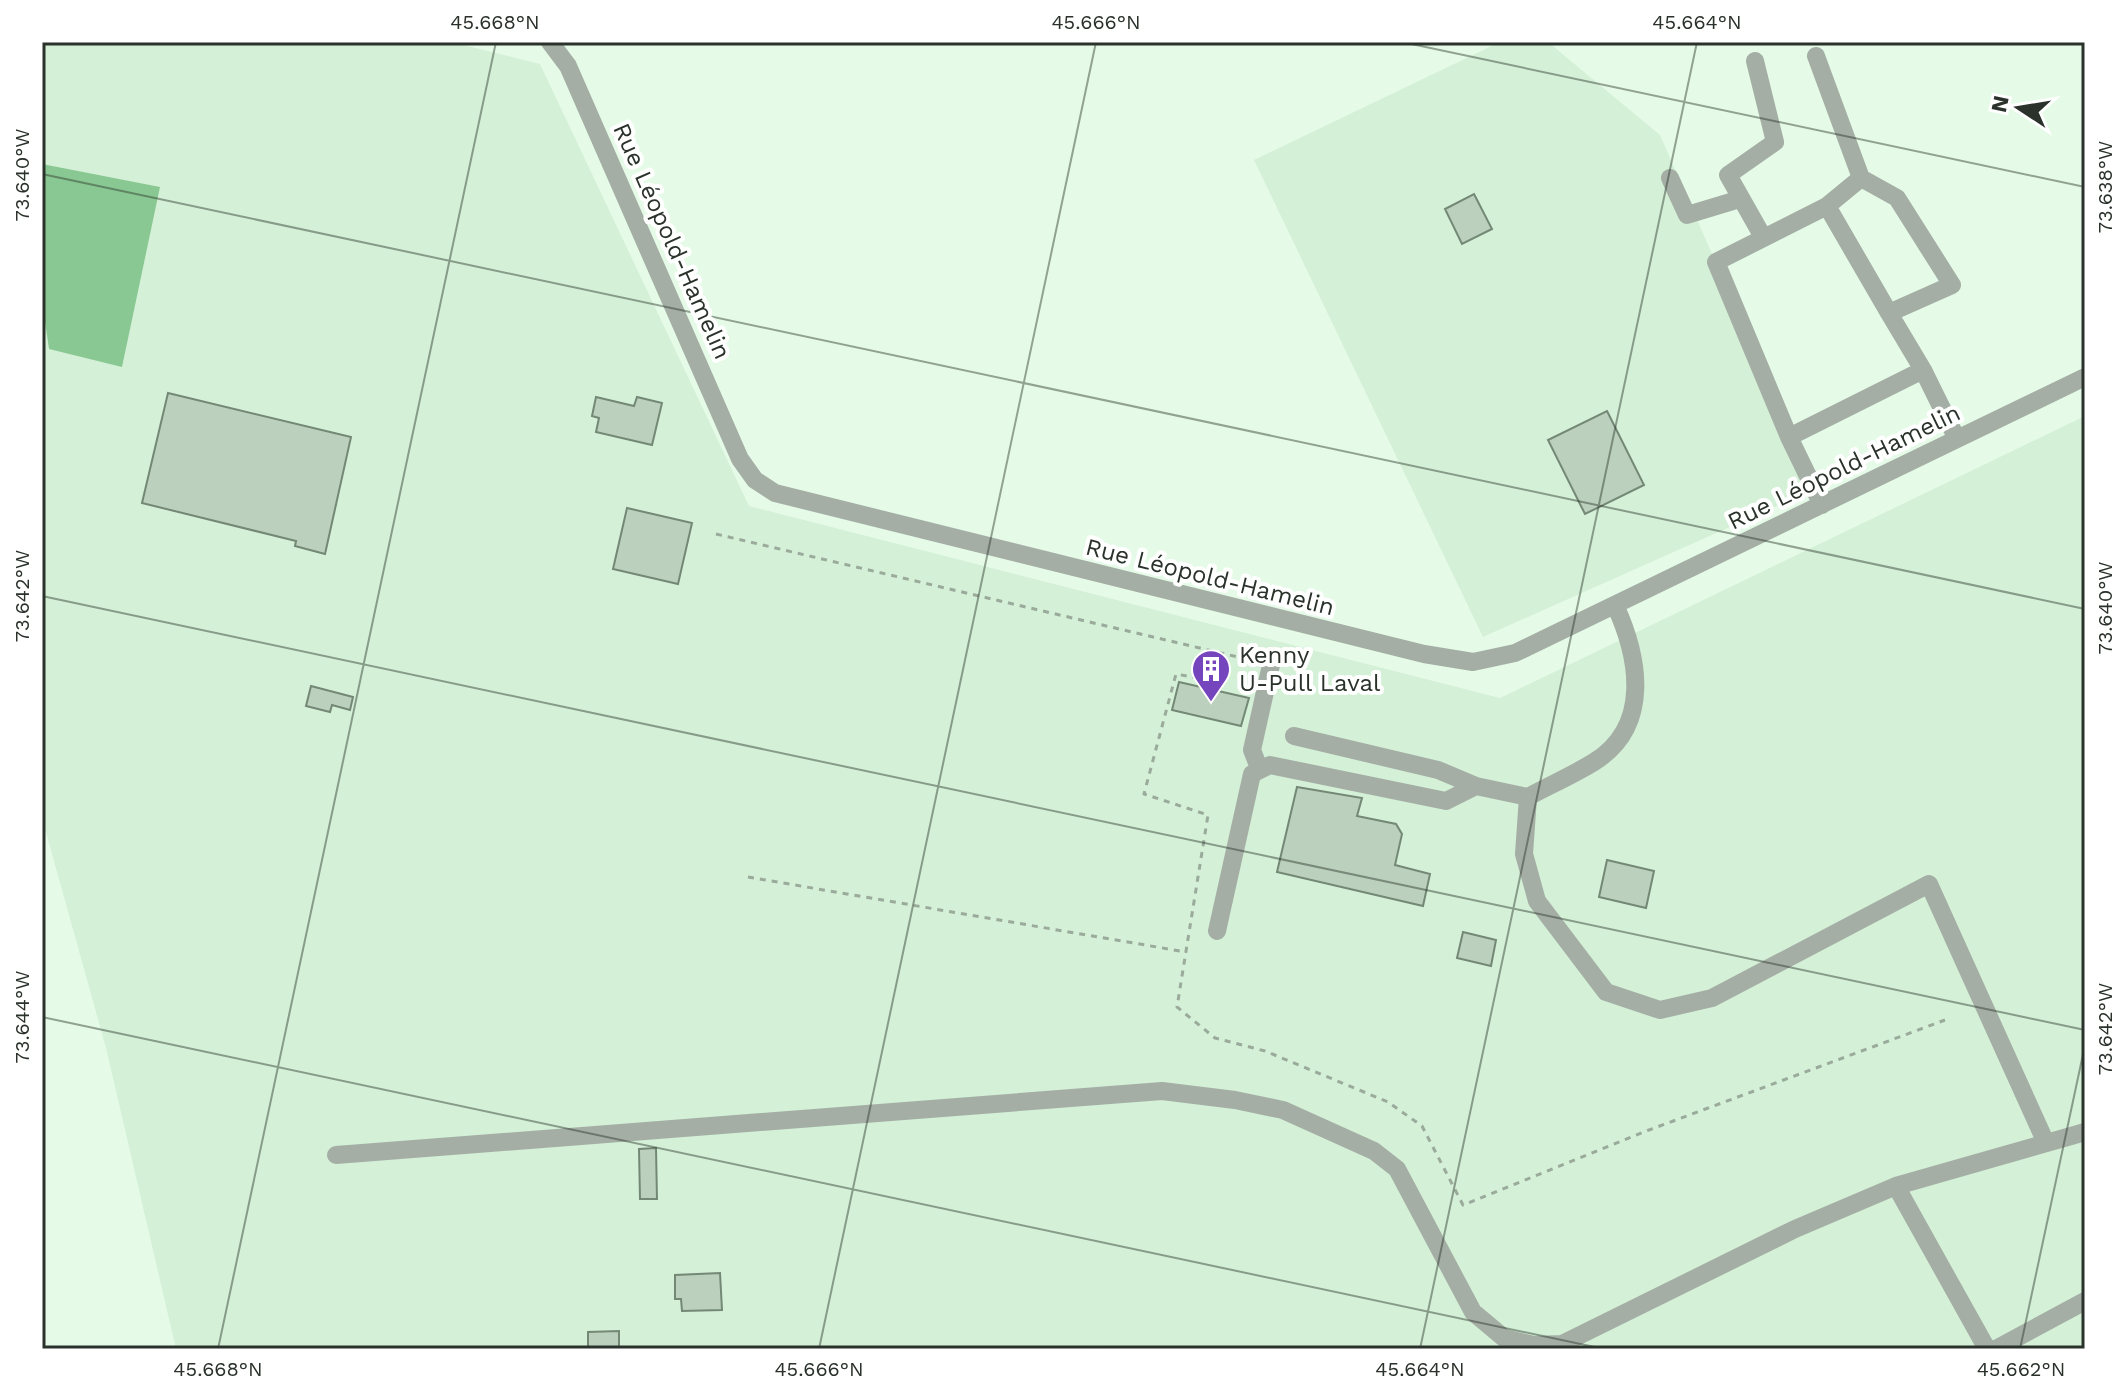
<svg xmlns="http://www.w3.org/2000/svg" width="2127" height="1391" viewBox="0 0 2127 1391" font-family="'Work Sans',sans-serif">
	<rect width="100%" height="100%" fill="#e5fbe7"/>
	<path fill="#d4f0d7" d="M42,42H451L540,64L749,506L1500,698L2085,416V1349H1113L1095,1345L1092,1349H176L106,1048L42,818Z
		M1500,42H1548L1660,135L1815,489L1483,637L1254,160Z"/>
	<path fill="#8ac893" d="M42,164L160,187L122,367L49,349L42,301Z"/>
	<path fill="#bbd1be" stroke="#748876" stroke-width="2" d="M1474,194L1492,229L1462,244L1445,209Z
		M168,393L351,437L325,554L295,546L296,541L142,503Z
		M596,397L634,406L637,397L662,403L652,445L596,432L599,418L592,416Z
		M1607,411L1644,485L1585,514L1548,440Z
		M627,508L692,523L678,584L613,569Z
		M1179,682L1249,698L1241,726L1172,710Z
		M311,686L353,697L350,710L332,705L330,712L306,706Z
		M1297,787L1362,798L1357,816L1396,824L1402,834L1395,865L1430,874L1423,906L1277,872Z
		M1607,860L1654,871L1646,908L1599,897Z
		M1463,932L1496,940L1491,966L1457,958Z
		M656,1148L657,1199H640L639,1149Z
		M720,1273L722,1310L682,1311L681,1299H675V1275Z
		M619,1331V1349H588V1332Z"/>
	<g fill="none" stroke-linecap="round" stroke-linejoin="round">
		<path stroke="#9aaa9b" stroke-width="3" stroke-dasharray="6 6" stroke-linecap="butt" d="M716,534L1255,661
			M1212,689L1214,681L1176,674L1144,794L1208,815L1177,1007L1215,1038L1265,1051L1388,1102L1422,1126L1463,1205L1649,1130L1945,1020
			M748,877L1186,952"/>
		<path stroke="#a4aea5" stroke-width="18" d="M550,42L568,66L740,459L755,480L775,493L1424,654L1473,662L1515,653L2085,377
			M1755,61L1775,142L1728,175L1763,237
			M1670,178L1687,215L1740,199
			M1827,206L1861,178
			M1889,313L1923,370
			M1789,437L1716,262L1827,206L1889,313L1952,285L1897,198L1861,178L1816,56
			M1822,505L1789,437L1923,370L1957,439
			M1294,736L1438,770L1476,786L1528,797L1524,854L1537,901L1606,992L1660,1010L1712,998L1929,884L2046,1143
			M1259,768L1252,750L1271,665
			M1528,797C1550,785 1573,775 1594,762C1652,726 1639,657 1615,605
			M1217,931L1252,774L1270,765L1446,801L1476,786
			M336,1155L1162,1091L1235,1100L1283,1110L1374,1151L1397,1169L1473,1312L1504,1338L1534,1345L1562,1344L1795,1229L1896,1186L2085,1132
			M1896,1186L1987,1349
			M1996,1349L2085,1301"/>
	</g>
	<path fill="none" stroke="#2a322b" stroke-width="2" stroke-opacity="0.45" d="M1402,42L2085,187M42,174L2085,609M42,596L2085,1030M42,1017L1604,1349M218,1349L496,42M819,1349L1096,42M1420,1349L1697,42M2020,1349L2085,1045"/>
	<defs>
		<symbol id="building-pin" viewBox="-11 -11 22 30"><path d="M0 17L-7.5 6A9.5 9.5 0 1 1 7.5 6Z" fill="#7545bd" stroke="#fff"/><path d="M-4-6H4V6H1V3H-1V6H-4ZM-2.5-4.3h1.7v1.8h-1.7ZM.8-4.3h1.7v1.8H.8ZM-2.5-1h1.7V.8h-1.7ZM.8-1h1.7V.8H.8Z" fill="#fff"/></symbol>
	</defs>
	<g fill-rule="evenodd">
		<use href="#building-pin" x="1189" y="647" width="44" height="60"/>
	</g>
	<g text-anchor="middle" stroke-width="8" stroke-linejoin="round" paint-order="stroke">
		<g font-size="24" fill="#2a322b" stroke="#fff">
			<text transform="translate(672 241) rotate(66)" y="8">Rue Léopold-Hamelin</text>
			<text transform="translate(1844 467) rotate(-26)" y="8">Rue Léopold-Hamelin</text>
			<text transform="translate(1210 577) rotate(14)" y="8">Rue Léopold-Hamelin</text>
		</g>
		<g font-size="24" fill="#2a322b" stroke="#fff" text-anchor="start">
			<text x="1239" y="663">Kenny<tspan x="1239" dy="28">U-Pull Laval</tspan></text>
		</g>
	</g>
	<rect width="2127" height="1391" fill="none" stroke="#ffffff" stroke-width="88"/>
	<g transform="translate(2019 108) rotate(282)" stroke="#ffffff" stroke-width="6" paint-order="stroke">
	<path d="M0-6L14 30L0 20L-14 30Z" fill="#2a322b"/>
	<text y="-12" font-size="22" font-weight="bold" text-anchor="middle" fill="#2a322b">N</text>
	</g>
	<rect x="44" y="44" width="2039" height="1303" fill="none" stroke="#2a322b" stroke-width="3"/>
	<g font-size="20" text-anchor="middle" fill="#2a322b">
		<text x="495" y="29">45.668°N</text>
		<text x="1096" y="29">45.666°N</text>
		<text x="1697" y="29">45.664°N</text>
		<text transform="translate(22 175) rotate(-90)" y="7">73.640°W</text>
		<text transform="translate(2105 187) rotate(-90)" y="7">73.638°W</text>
		<text transform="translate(22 596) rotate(-90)" y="7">73.642°W</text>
		<text transform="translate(2105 608) rotate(-90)" y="7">73.640°W</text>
		<text transform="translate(22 1017) rotate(-90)" y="7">73.644°W</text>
		<text transform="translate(2105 1029) rotate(-90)" y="7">73.642°W</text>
		<text x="218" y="1376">45.668°N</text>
		<text x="819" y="1376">45.666°N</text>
		<text x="1420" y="1376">45.664°N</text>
		<text x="2021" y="1376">45.662°N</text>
	</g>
</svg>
